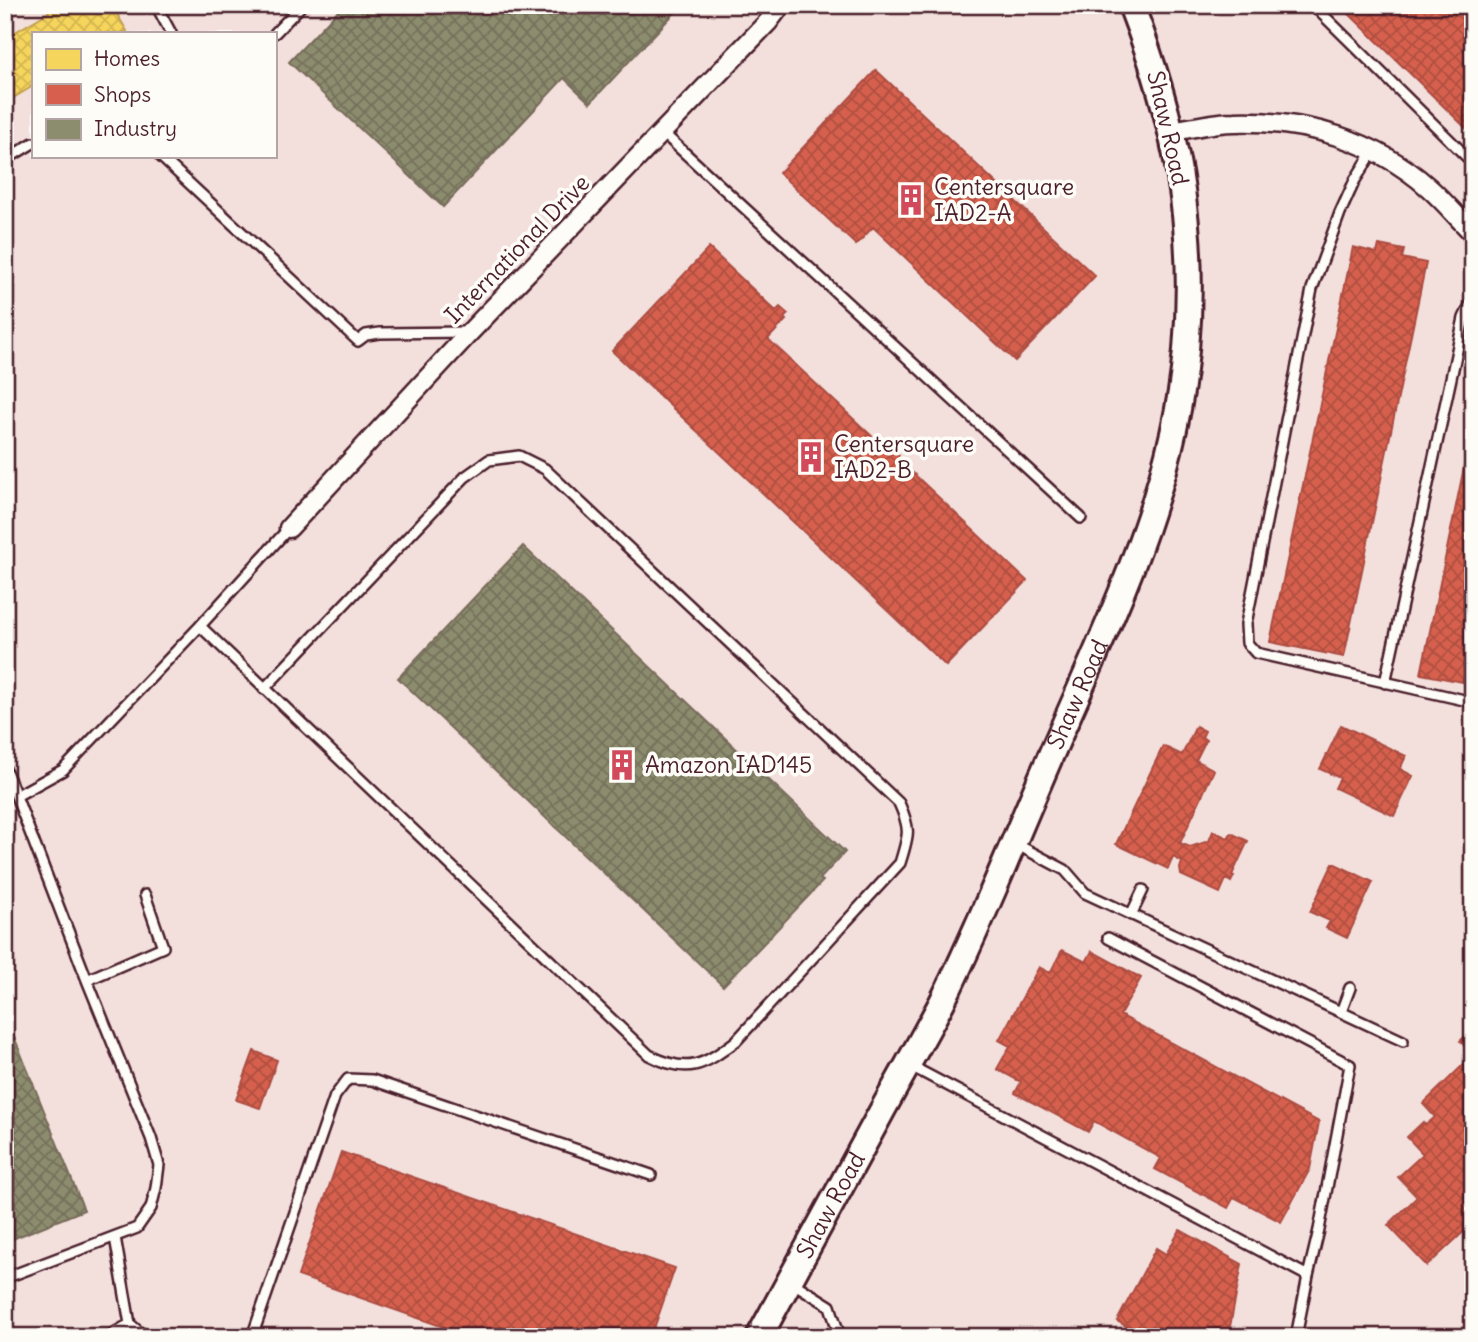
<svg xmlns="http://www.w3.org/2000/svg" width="1478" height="1342" viewBox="0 0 1478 1342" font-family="Delius,sans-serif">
	<defs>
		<pattern id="homes-cross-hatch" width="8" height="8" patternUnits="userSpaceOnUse" patternTransform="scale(1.75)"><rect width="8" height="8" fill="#f6d55c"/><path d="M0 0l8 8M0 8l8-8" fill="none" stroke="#d4b650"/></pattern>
		<pattern id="shops-cross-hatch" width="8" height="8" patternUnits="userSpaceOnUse" patternTransform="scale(1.75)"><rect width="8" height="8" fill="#d6604d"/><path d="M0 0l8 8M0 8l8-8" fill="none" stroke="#b04f40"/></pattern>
		<pattern id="industry-cross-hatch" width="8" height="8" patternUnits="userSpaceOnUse" patternTransform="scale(1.75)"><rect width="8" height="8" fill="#8c8c6e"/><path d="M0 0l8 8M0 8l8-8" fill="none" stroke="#74725b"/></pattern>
	</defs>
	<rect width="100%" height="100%" fill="#fdfcf7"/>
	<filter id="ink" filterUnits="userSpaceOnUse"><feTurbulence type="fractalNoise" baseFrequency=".0143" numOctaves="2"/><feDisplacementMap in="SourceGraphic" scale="14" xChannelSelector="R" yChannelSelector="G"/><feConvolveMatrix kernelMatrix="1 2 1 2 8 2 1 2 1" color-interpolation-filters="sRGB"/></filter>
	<g filter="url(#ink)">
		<path fill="#f3e0dc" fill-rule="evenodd" d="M5,5H1473V1337H5ZM33,33H275V156H33Z"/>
		<path fill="url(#homes-cross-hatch)" stroke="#c29e4d" stroke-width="2" d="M45,5H87L89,9L97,5H110L106,7L109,12L114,9L127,31L123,33H33V86L5,103V38L49,12Z"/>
		<path fill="url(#shops-cross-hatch)" stroke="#ac4c43" stroke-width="2" d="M1340,5H1473V135Z
			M876,70L1095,276L1015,361L873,227L856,245L779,173Z
			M1379,245L1404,250L1402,258L1426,263L1344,657L1270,642L1353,247L1377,253Z
			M709,248L776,311L780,307L788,314L784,318L786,320L768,339L891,454L895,451L899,455L897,458L1027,581L946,666L612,351Z
			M1473,424V686L1468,685V683L1421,674Z
			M1341,725L1406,756L1400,769L1413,776L1394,816L1335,788L1340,778L1320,769Z
			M1196,726L1205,731L1202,737L1206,740L1196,760L1214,770L1180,843L1190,847L1209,841L1213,831L1228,838L1231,833L1248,841L1232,875L1234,876L1231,882L1226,879L1220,893L1181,875L1180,868L1182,862L1173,857L1168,869L1116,844L1163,746L1182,755Z
			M1333,863L1373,882L1347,938L1326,928L1330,921L1310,912Z
			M1062,950L1086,962L1092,951L1141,978L1120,1015L1319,1122L1310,1169L1281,1222L1234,1197L1228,1208L1155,1169L1161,1158L1094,1121L1088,1132L1015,1093L1021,1082L997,1069L1010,1046L999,1040L1039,967L1050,973Z
			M1473,1029V1055L1460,1041Z
			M254,1051L277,1060L260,1108L236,1100Z
			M1469,1059L1473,1062V1223L1427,1266L1388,1225L1417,1197L1398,1177L1423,1154L1407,1137L1423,1122L1426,1125L1435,1117L1423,1104Z
			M341,1152L675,1268L651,1337H472L298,1276Z
			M1180,1230L1242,1264L1228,1337H1122L1128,1327L1117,1321L1156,1248L1166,1254Z"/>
		<path fill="url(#industry-cross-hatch)" stroke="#786b5a" stroke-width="2" d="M343,5H682L590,103L564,78L443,207L289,62Z
			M523,546L845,852L820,879L823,881L723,986L398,678Z
			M5,1014L84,1210L5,1242Z"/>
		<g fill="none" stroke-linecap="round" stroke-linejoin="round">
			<defs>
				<path id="lane" d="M156,5L171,33
					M1313,5L1473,163
					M275,33L302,5
					M662,132L1081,518
					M1374,150L1355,180L1340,213L1312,289L1246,624L1247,643L1256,653L1473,702
					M160,156L358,341L366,335L380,333L467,332
					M5,160L33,143
					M200,626L649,1055C688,1075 703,1066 736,1041L900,863C909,834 911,830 899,803L545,469L519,456L489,460L465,477L264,689
					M1385,683L1464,318L1473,299
					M5,769L16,796L63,770L200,626L289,528
					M1014,843L1065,870L1085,893L1403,1041
					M1131,915L1143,890
					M1108,938L1350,1065L1319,1230L1308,1276L1296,1337
					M87,980L163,947L145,895
					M1341,1012L1350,988
					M909,1065L1308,1276
					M115,1237L130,1324
					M5,1278L137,1228L151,1208L156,1188L159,1165L151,1138L87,980L16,796
					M790,1281L830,1306L840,1337
					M107,1337L130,1324L145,1337
					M252,1337L335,1096L348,1079L372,1080L651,1175"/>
				<path id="street" d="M1172,131C1192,128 1214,122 1235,122C1305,120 1375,140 1428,187C1444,201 1458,218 1473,233
					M289,528L470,332L768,22L781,5"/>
				<g id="secondary">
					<path id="s1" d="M759,1337C800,1261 842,1185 883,1109C903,1073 923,1038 942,1002C986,914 1021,822 1061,732C1115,609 1175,485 1186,350C1197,225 1176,122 1131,5"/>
				</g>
			</defs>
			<use href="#lane" stroke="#4a1f2b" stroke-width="14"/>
			<use href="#street" stroke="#4a1f2b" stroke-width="23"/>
			<use href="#secondary" stroke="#4a1f2b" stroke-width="30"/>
			<use href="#lane" stroke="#fdfcf7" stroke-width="9"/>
			<use href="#street" stroke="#fdfcf7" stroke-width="18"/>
			<use href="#secondary" stroke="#fdfcf7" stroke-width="24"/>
		</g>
	</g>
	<defs>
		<symbol id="building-bare" viewBox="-9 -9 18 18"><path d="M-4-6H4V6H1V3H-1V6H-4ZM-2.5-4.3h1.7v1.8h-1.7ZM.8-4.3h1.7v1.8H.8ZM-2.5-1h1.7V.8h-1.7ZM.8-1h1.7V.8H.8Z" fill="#d1495b" stroke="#fdfcf7" stroke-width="2.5" paint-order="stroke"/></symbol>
	</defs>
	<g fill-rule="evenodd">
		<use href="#building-bare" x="889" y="178" width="44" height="44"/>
		<use href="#building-bare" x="789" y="435" width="44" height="44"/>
		<use href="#building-bare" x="600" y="743" width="44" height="44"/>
	</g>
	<g text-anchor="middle" stroke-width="7" stroke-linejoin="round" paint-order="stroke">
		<g font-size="23" fill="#4a1f2b" stroke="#fdfcf7">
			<text transform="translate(1168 128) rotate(77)" y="8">Shaw Road</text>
			<text transform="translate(517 249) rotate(-46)" y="8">International Drive</text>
			<text dy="8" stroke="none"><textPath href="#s1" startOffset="718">Shaw Road</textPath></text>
			<text dy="8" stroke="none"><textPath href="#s1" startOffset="150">Shaw Road</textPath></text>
		</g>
		<g font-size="23" fill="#4a1f2b" stroke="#fdfcf7" text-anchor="start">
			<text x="934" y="195">Centersquare<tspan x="934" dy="26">IAD2-A</tspan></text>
			<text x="834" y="452">Centersquare<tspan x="834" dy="26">IAD2-B</tspan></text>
			<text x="645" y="773">Amazon IAD145</text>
		</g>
	</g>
	<rect width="1478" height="1342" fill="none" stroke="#fdfcf7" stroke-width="28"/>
	<rect x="14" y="14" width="1450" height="1314" fill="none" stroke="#4a1f2b" stroke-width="2.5" filter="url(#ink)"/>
	<rect x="32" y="32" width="245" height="126" fill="#fdfcf7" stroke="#b5a4a5" stroke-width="2"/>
	<rect x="46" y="49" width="35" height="21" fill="#f6d55c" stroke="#b5a4a5" stroke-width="2"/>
	<text x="94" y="66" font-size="21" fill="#4a1f2b">Homes</text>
	<rect x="46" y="84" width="35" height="21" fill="#d6604d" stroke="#b5a4a5" stroke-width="2"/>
	<text x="94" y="102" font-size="21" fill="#4a1f2b">Shops</text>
	<rect x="46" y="119" width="35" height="21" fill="#8c8c6e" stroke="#b5a4a5" stroke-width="2"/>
	<text x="94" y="136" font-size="21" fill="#4a1f2b">Industry</text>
</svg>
